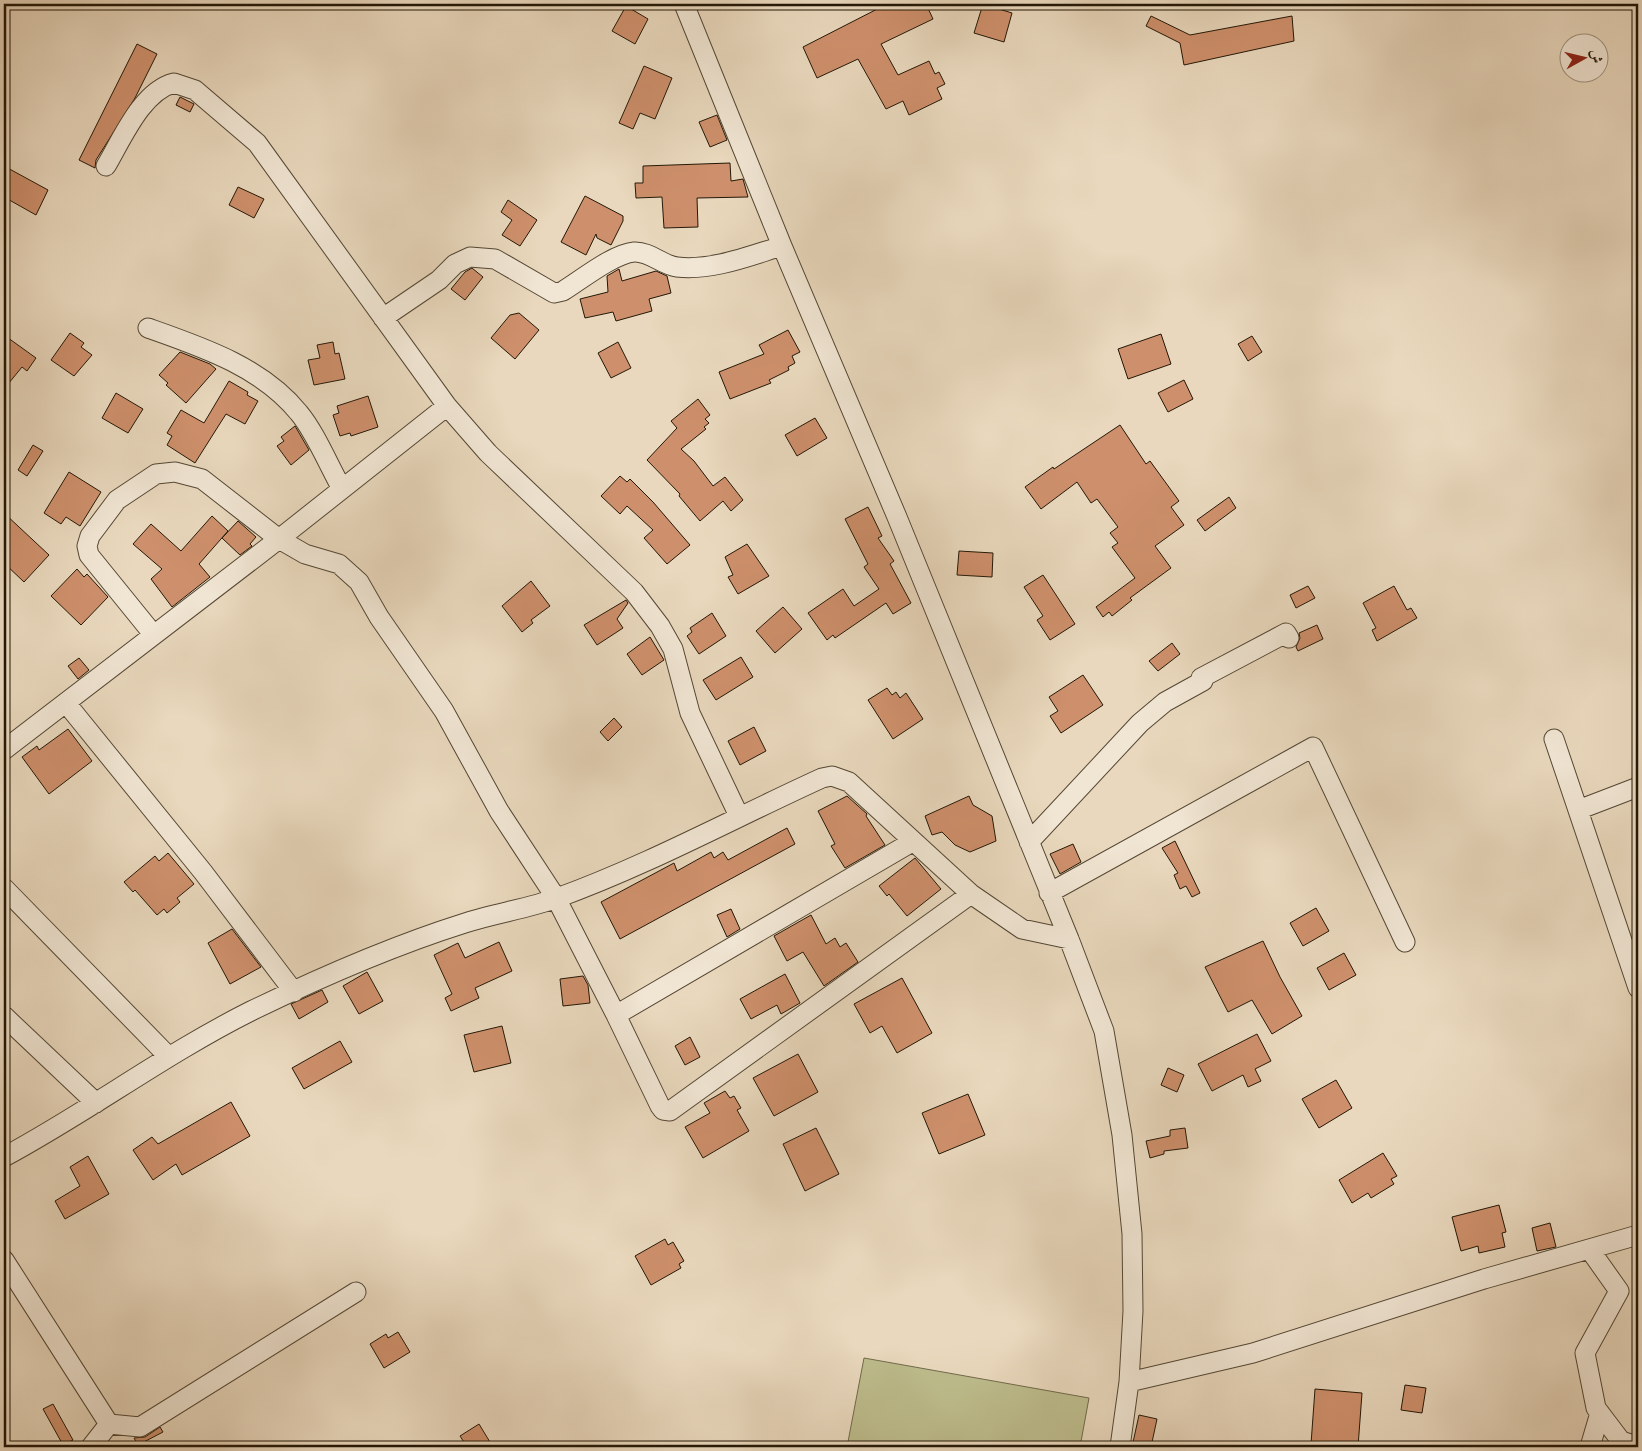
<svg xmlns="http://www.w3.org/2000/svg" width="1642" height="1451" viewBox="0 0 1642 1451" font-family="'EB Garamond',Amiri,serif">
	<rect width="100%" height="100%" fill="#e9d8bd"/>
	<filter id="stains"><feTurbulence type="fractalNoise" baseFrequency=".004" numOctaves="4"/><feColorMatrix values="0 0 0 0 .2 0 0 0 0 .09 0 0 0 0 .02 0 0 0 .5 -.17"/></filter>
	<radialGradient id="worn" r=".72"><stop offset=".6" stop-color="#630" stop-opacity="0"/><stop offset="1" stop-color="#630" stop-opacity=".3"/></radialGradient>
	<path fill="#bdbc8c" stroke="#706a4a" d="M864,1358L1089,1398L1080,1447H847Z"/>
	<path fill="#ce906c" stroke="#231707" d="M887,4H926L933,19L881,44L898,75L929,61L935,74L939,72L945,84L937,88L942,99L909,115L903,101L886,109L858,59L817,78L803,47Z
		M983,4L1012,13L1004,42L974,33Z
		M626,6L648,19L635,44L612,31Z
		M1151,16L1190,35L1292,16L1294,41L1184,65L1180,43L1146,26Z
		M137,44L157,54L135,98L96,160L95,168L79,160Z
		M644,66L672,78L655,119L640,113L633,129L619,123Z
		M180,97L194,104L190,112L176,105Z
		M717,115L727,140L710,147L699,122Z
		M730,163L731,181L743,179L748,197L697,198L698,227L664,228L662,197L636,198L635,183H643V166Z
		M4,166L48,190L36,215L4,197Z
		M238,187L264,199L254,218L229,205Z
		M585,196L623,216V221L611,245L597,238L596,234L586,255L561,242Z
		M508,200L537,220L520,246L502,235L512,220L501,212Z
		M472,268L483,277L465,300L451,289L465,272Z
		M619,269L622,281L656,271L667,276L671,293L649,299L652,311L616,321L613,312L585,318L580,299L608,292L607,276Z
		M519,313L539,330L515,359L491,338L510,315Z
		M788,330L800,352L792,356L795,363L788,367L789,370L769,380L771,383L730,399L719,372L764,354L759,345Z
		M70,333L84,343L81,347L92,355L74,376L51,360Z
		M1161,334L1171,364L1128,379L1118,349Z
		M4,335L36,358L27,371L22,367L4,389Z
		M1252,336L1262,352L1248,361L1238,344Z
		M333,342L335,354L339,353L345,379L314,385L308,360L320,358L317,345Z
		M618,342L631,368L611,378L598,353Z
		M180,352L210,364L216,369L186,403L166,385L168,383L159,375Z
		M1184,380L1193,399L1168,412L1158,393Z
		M229,381L248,392L247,395L258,401L245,424L226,414L195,463L167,445L172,436L167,433L181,410L204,423Z
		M116,393L143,409L128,433L102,418Z
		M368,396L378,427L351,436L350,433L340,436L333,415L339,413L337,406Z
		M698,399L710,415L705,419L709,423L704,427L706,429L681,449L694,461L713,486L725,477L743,500L731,511L723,501L700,521L679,496L680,494L647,460L677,428L671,421Z
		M815,418L827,438L797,456L785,435Z
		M1120,425L1146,464L1150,461L1179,501L1171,507L1184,525L1155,546L1171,568L1130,598L1132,600L1112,616L1109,612L1103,617L1096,607L1135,578L1112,547L1118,543L1110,533L1118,527L1097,499L1091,503L1077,482L1041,509L1025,487L1053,467L1054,469Z
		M295,426L309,450L291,465L277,446L284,441L281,437Z
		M33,445L43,451L27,476L18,470Z
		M69,472L101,492L80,526L66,517L61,524L44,513Z
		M620,476L627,482L630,479L653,502L690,545L667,564L644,538L653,530L627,506L620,514L601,496Z
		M1229,497L1236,508L1205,531L1197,520Z
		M868,507L882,536L878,538L894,561L890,564L911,603L893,614L886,603L835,638L833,635L827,640L808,613L843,589L854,606L879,589L864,567L868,564L845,519Z
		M4,513L49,555L24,582L4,563Z
		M212,516L228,531L199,564L210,577L172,607L151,579L162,569L133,544L151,524L181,551Z
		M238,521L256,537L250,544L252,546L240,555L222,538Z
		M747,544L769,576L738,594L728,577L733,575L725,557Z
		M959,551L993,553L992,577L957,575Z
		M77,569L84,577L87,574L108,597L81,625L51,596Z
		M1043,575L1075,624L1050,640L1037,620L1043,616L1024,587Z
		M531,581L550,606L531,620L533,623L522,632L502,606Z
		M1308,586L1315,598L1296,608L1290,595Z
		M1394,586L1407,610L1411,608L1417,618L1377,641L1372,630L1376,628L1363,603Z
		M626,600L628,603L617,619L623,628L597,645L584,625Z
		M783,607L802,629L775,653L756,631Z
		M712,613L726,636L699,654L687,636L692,632L690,628Z
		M1317,625L1323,639L1298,651L1296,647L1300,638L1299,633Z
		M650,637L664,660L642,675L627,654Z
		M1172,643L1180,654L1158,671L1149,661Z
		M741,657L753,677L716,700L703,680Z
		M79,658L89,670L78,679L68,666Z
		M1083,675L1103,705L1061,733L1050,716L1058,711L1049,697Z
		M887,688L892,695L896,692L900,698L906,693L923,719L893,739L868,700Z
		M614,718L622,727L608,741L600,732Z
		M754,727L766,751L740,765L728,741Z
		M68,729L92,761L49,794L22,757L37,746L39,750Z
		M847,796L867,814L866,816L885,845L845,868L831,846L835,844L818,811Z
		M969,796L973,805L992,816L996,841L970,852L955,845L942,832L932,835L925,816Z
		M787,828L795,844L620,939L601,902L674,863L677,871L711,852L714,858L723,852L728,860Z
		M1175,841L1200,893L1192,897L1186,886L1180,889L1174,875L1178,873L1162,848Z
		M1073,844L1081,862L1060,874L1050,854Z
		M168,853L194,884L177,898L180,902L167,913L164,909L157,915L135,890L133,892L124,882L155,856L159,861Z
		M915,858L941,889L907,916L889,894L887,896L879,886Z
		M1316,908L1329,931L1303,946L1290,923Z
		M731,909L740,929L727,937L717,915Z
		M811,915L826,944L835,938L840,947L846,943L858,962L824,986L803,952L787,961L774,936Z
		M232,929L261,967L230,984L208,943Z
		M1263,941L1280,977L1302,1016L1272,1034L1252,1000L1228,1012L1205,967Z
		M499,942L512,971L475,988L479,998L451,1011L445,998L452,994L434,955L458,943L465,958Z
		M1344,953L1356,975L1329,990L1317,968Z
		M367,972L383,1001L359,1014L343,986Z
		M785,974L800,1003L781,1014L777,1005L751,1019L740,999Z
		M583,976L588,985L590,1003L563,1006L560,979Z
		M902,978L932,1033L897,1053L882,1026L870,1033L854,1004Z
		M322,990L328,1002L299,1019L291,1004Z
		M502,1026L511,1063L474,1072L464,1035Z
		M1257,1034L1271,1061L1255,1069L1261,1081L1248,1087L1243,1075L1212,1091L1198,1064Z
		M690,1037L700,1057L685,1065L675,1046Z
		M340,1041L352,1062L304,1089L292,1068Z
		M798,1054L818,1092L774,1116L753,1078Z
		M1168,1068L1184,1075L1177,1092L1161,1085Z
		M1336,1080L1352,1108L1319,1128L1302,1099Z
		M725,1091L730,1098L734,1096L741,1108L737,1110L749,1131L703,1158L685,1127L710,1113L704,1103Z
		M968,1094L985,1135L939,1154L922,1113Z
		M231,1102L250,1136L182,1175L176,1164L153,1180L133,1150L152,1137L158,1144Z
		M816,1128L839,1174L805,1191L783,1144Z
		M1185,1128L1188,1148L1164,1151V1154L1150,1158L1146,1141L1170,1136V1130Z
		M1383,1153L1397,1176L1391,1179L1394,1184L1371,1198L1368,1193L1352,1203L1339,1180Z
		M88,1156L109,1194L65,1219L55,1201L80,1186L70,1167Z
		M1499,1205L1506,1232L1502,1233L1505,1247L1479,1253L1478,1246L1461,1251L1452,1217Z
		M1550,1223L1556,1247L1537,1251L1532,1228Z
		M665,1239L668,1245L673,1242L684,1261L679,1264L681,1268L651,1285L635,1256Z
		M398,1332L410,1352L384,1368L370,1344L386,1334L388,1338Z
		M1405,1385L1426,1388L1422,1413L1401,1410Z
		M1315,1389L1362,1393L1358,1447L1311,1444Z
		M53,1404L73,1440L63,1445L43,1409Z
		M1139,1415L1157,1419L1151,1447H1132Z
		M479,1424L493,1447H467L460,1436Z
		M160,1427L163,1432L138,1445L134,1438L145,1437Z"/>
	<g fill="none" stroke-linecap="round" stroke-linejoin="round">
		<defs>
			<path id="minor" d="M684,4L782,246L897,517L1069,939L1104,1031L1122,1135L1132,1234L1133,1311L1129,1382L1120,1447
				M106,166C122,139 142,91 174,83L195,90L257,143L447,406L488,453L634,592L660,626L673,649L690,713L739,816
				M383,318L439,280L455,264L470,257L495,259L554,293L563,291C581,280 613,254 634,252C649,251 662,265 677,267C712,271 749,256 782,246
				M148,328C202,347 262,367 299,413C315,432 329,466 342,489
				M153,634L89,555L87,546L90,536L117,500L156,474L175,472L202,479L279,539L305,554L339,564L359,582L379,617L444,711L499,811L556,898L616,1015L912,842
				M66,703L203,872L294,992
				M1554,739L1638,988
				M4,750L279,539L447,406
				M1578,810L1638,787
				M1029,842L1140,723L1165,702L1203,681L1201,678L1286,633L1289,638
				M4,888L169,1057
				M1049,893L1313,747L1405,942
				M616,1015L660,1106L663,1110L670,1111L971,894
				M4,1016L96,1103
				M4,1157C88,1112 165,1054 251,1011C319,978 392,946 465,923C495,913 527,909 557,898C648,865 734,818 822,778L832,776L849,782L971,894L1022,929L1069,939
				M1590,1250L1619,1291L1585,1353L1596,1408L1621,1441L1638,1446
				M4,1260L109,1424L140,1427L356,1292
				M1129,1382L1253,1353L1484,1279L1638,1235
				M91,1447L109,1424
				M1590,1447L1600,1413"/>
		</defs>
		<use href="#minor" stroke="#544734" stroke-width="21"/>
		<use href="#minor" stroke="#f1e6d4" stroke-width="19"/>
	</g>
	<rect width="1642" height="1451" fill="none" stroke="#e9d8bd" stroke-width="20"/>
	<rect x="5" y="5" width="1632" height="1441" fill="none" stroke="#231707" stroke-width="2.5"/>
	<rect x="10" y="10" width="1622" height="1431" fill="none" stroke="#231707"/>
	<g transform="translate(1584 58) rotate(82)"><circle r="24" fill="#f1e6d4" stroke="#9f9382"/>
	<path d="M0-4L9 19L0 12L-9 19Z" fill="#8f2418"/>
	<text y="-8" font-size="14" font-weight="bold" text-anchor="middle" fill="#231707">ش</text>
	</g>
	<rect width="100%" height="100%" filter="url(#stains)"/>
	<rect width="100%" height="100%" fill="url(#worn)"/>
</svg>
